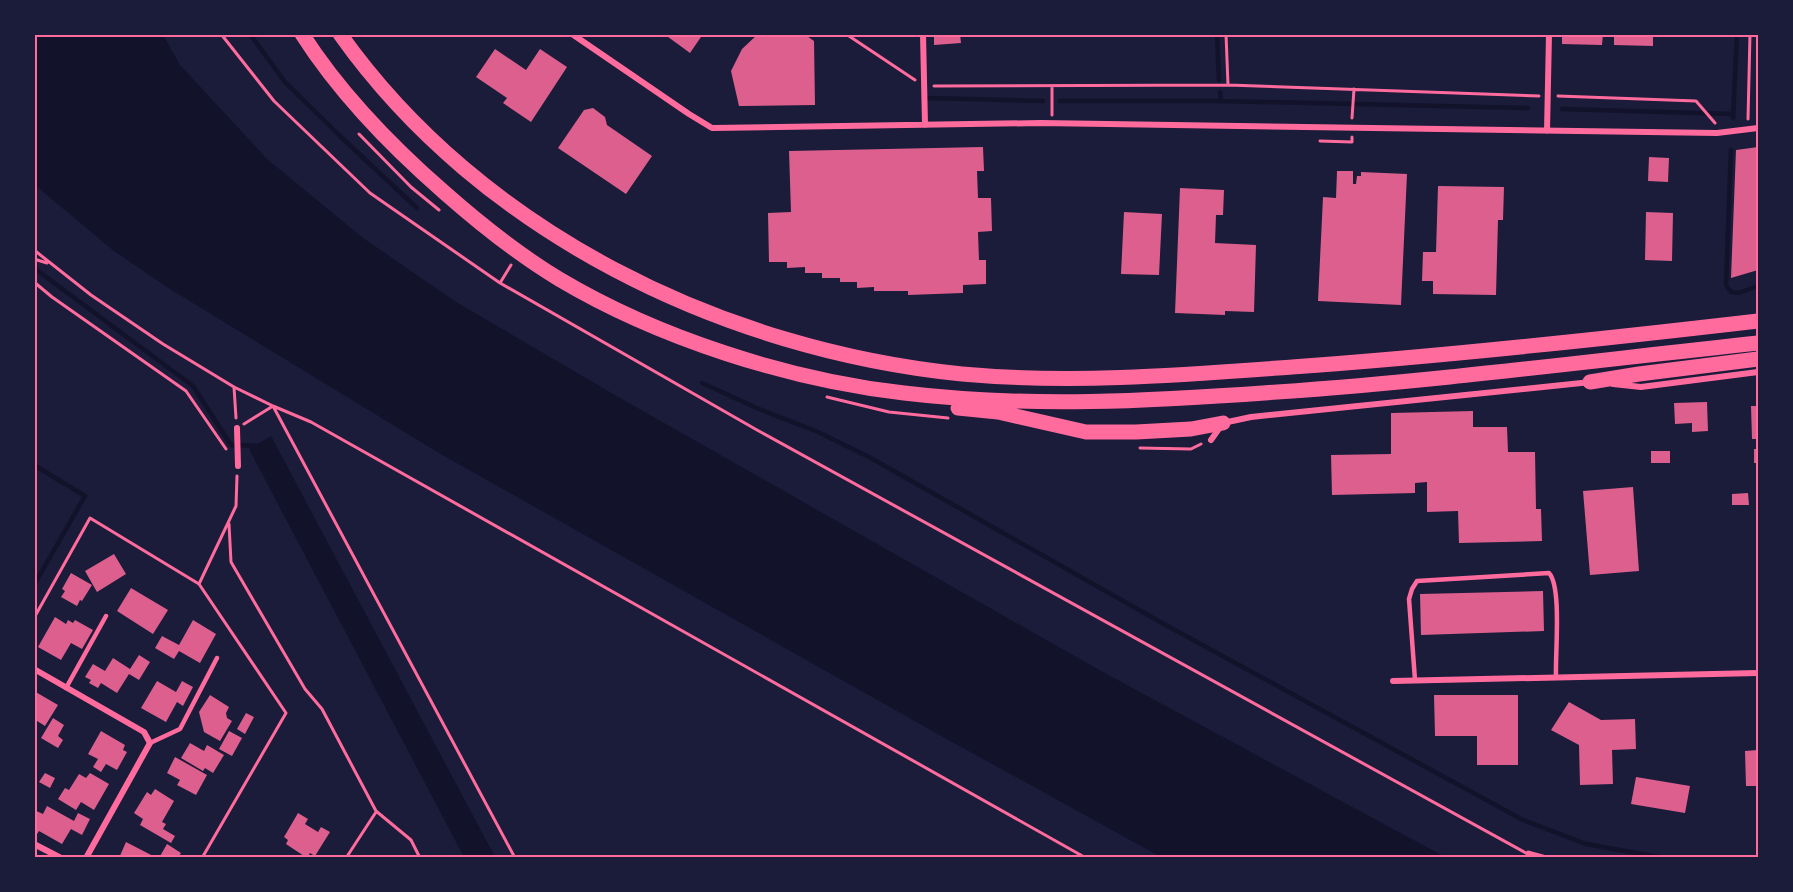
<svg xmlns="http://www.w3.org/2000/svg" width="1793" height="892" viewBox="0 0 1793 892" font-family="'Titillium Web',sans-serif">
	<rect width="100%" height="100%" fill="#1b1b3a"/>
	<path fill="#12122b" d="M34,35H163L180,65L267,159L363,238L456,302L620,398L1101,671L1445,857H1161L945,738L439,453L170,289L114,251L35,185Z
		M271,436L495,857H464L249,449Z"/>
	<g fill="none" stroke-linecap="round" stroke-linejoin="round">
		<path stroke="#12122b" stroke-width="4.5" d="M250,34L285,82L341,137L417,208
			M1217,34L1219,80
			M1220,92L1221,101L1528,108
			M925,98L1043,101
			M1060,101H1221
			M1562,109L1733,114
			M1733,118L1737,34
			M1731,150L1726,285L1731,292L1739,293L1758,286
			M34,268L193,386L231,445L260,446
			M702,383L759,409L818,432L869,457L1162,623L1523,820L1586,844L1664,858
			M34,465L85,496L34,585"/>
	</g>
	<path fill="#dd5f8e" d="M664,34H703L690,53Z
		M758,34H804L814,41L815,105L739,106L731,71L742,49Z
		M934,34H960L961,43L934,45Z
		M1562,34H1603L1602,45L1562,44Z
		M1614,34H1653V46L1614,45Z
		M495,49L526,70L540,49L567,67L531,122L503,103L507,98L476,77Z
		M593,108L605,117L607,125L652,156L626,194L558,148L584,110Z
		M983,147L984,171H977L978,198H991L992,231L978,232L979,260H986V284L963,285V293L908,295V291H874V287L857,288V282H840V278H822V273H805V267L787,268V262H769L768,213L791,212L789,151Z
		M1758,147V270L1731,278L1736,150Z
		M1649,157L1669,158L1668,182L1648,181Z
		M1337,171H1353V184H1356L1357,176H1361V172L1407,174L1401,305L1318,301L1323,197L1336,198Z
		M1438,186L1504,187L1503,220H1498L1496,295L1433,294V281H1422L1423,252H1436Z
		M1180,188L1224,190L1223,215H1216L1215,243L1256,245L1254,312L1225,311V315L1175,313Z
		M1124,212L1162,214L1159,275L1121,274Z
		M1646,212L1673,213L1672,261L1645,260Z
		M1707,402L1708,431L1692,432V423L1675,424L1674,403Z
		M1751,406H1758V439H1752Z
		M1473,411V427H1507L1508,452H1535L1536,509H1541L1542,541L1459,543L1458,511L1427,512V482L1415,483V493L1332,495L1331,455L1391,454V413Z
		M1754,449H1758V463H1754Z
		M1651,451H1670V463H1651Z
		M1633,487L1639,571L1590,575L1583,491Z
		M1748,493L1749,505H1732V494Z
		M114,554L126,574L97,592L85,571Z
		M71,573L92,585L82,601L80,600L77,606L61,597L65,591L62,589Z
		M131,588L168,610L153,634L117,611Z
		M1543,591L1544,631L1421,635L1420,594Z
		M55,617L66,624L68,620L73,623L75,620L93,630L82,649L71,643L61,660L38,647Z
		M193,620L216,634L200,663L179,651L174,659L155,648L162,636L179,645Z
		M139,655L150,662L139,680L129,674L117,693L101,683L98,688L89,683L91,680L85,677L93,664L105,671L113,658L130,669Z
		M157,681L176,692L182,681L193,687L183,706L177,702L166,722L141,708Z
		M34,691L58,705L45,726L34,719Z
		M210,695L229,707L226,713L227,718L232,721L220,741L204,732L199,712Z
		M1434,695H1518V765H1477V736H1435Z
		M1569,702L1601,720L1635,719L1636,749L1612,750L1613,784L1580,785L1579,745L1551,730Z
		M246,713L254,717L245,734L237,729Z
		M53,718L64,725L58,736L63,740L58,748L41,738Z
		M101,731L125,745L123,750L127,752L117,770L106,764L101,772L93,767L98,759L88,754Z
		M229,731L242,738L232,756L219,749Z
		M190,743L204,751L207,745L224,755L213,773L205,768L203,771L181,758Z
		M1758,750V786H1746L1745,751Z
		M175,757L207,775L196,795L177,785L180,780L167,773Z
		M45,773L55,778L50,788L39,782Z
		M90,773L109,784L94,810L81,802L76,810L58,799L65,788L69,790L79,774L86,778Z
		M1636,777L1690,786L1685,813L1631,804Z
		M155,789L174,801L162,822L166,824L163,829L175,836L171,843L140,825L143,819L134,813L147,792L151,795Z
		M47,806L74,821L78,813L90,819L82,835L71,829L62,844L39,831L37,834L34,832V810L43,814Z
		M298,813L308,819L305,824L318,832L321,827L330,832L315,856L310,853L307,858L286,844L288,840L284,837Z
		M126,842L157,858H119Z
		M167,844L181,853L178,858H159Z"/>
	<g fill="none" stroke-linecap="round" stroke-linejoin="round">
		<path stroke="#ff6b9d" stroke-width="3" d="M221,34L274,101L370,193L500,283L757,430L1535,858
			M846,34L915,80
			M1226,34L1228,85
			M934,86L1228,85L1539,96
			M1558,96L1696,101L1715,123
			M1052,115V87
			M1352,118L1354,89
			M1748,119L1750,34
			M359,134L411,187L439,210
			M1320,141L1352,142V137
			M34,250L91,295L163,344L234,387L273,406L311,422L1086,858
			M34,259L47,263
			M34,282L52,297L186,391L226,449
			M500,283L511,265
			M234,387L236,418
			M827,397L889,412L948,418
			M244,424L273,406L515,858
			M1140,448L1191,449L1201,444
			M229,524L231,562L305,689L322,709L376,811L411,840L420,858
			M34,618L90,518L199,584
			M1528,852L1550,858
			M202,858L286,713L199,584L236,506L237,476
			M346,858L376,812"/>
		<path stroke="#ff6b9d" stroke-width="4.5" d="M1415,680L1409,599L1412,589L1417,581L1549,573C1562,587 1555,654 1556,677
			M66,688L106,616
			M150,743L180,729L217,658"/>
		<path stroke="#ff6b9d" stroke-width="6" d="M572,34L689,114L712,128L1041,123L1717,133L1758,128
			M923,34L925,125
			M1547,131L1549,34
			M1613,384L1641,387L1758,372
			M237,428L238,466
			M1211,440L1223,423L1251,417L1591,382
			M34,669L144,732L150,743L86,858
			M1393,681L1758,673
			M34,844L61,858"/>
		<path stroke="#ff6b9d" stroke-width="15" d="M302,34C341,95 391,146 445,193C479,223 521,256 559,279C658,338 789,380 904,393C1028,408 1153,401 1277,392C1438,381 1598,360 1758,343
			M340,34C481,233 724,350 962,374C1072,384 1183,375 1292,367C1448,356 1603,339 1758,321
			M1590,382L1639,374L1758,359
			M958,408L998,412L1086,432H1136L1191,429L1223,423"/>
	</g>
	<rect width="1793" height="892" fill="none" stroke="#1b1b3a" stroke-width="72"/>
	<rect x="36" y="36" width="1721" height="820" fill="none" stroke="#ff6b9d" stroke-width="2"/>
</svg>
